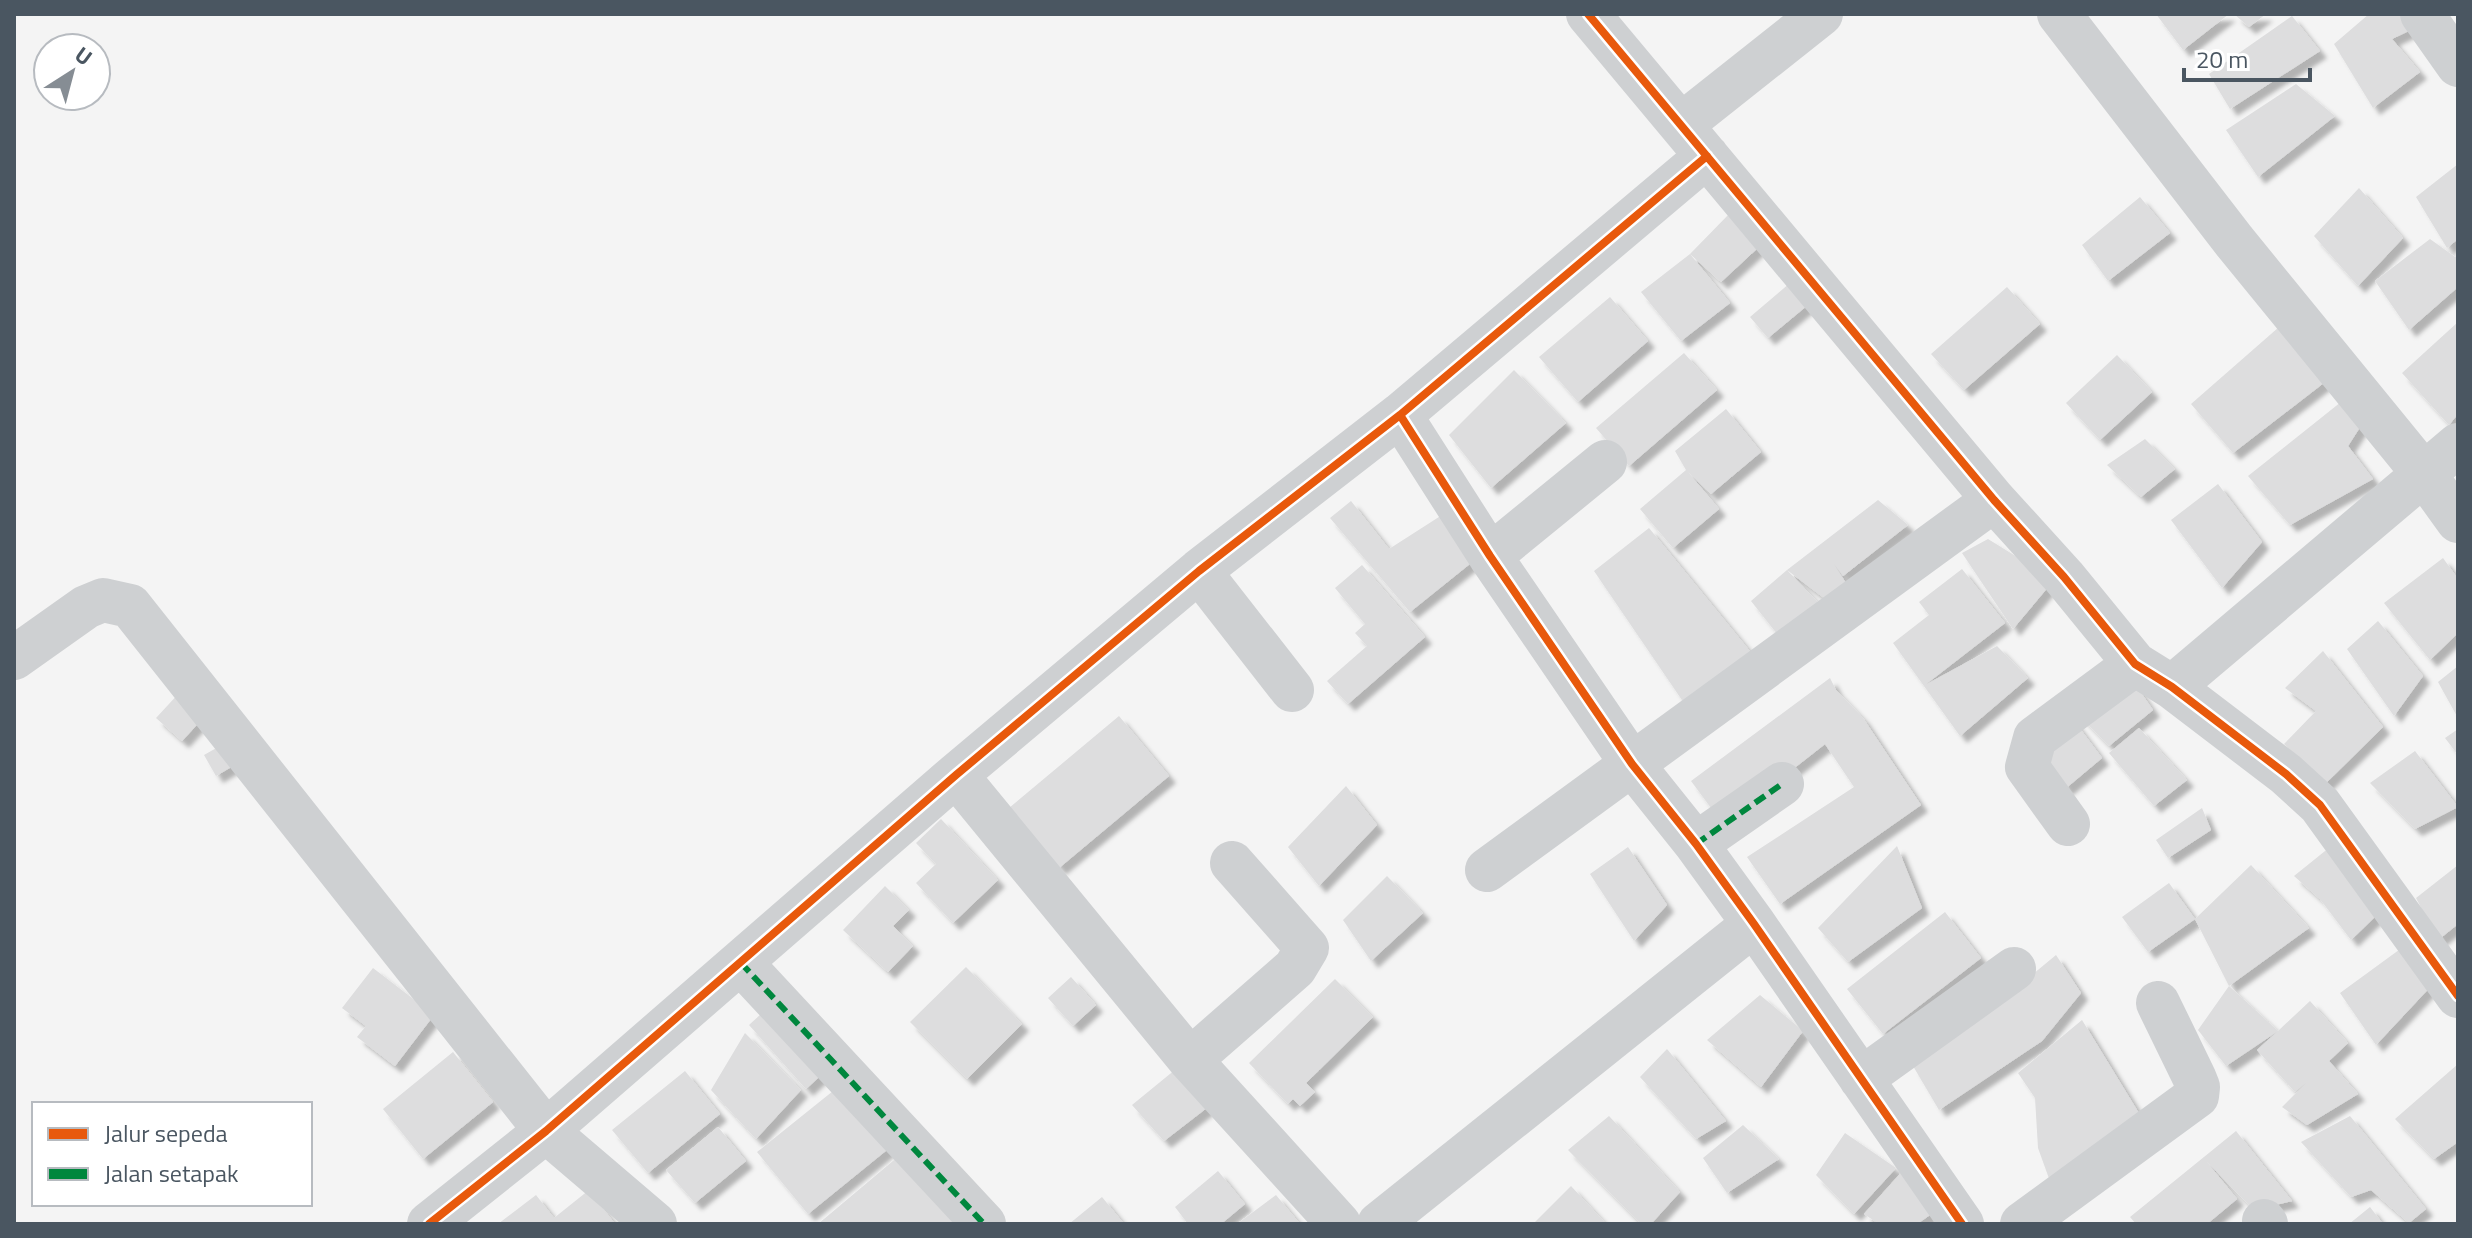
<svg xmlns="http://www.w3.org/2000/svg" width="2472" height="1238" viewBox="0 0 2472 1238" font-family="'Titillium Web',sans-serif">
	<defs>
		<filter id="shadow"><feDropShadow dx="7" dy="7" stdDeviation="2" flood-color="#0004"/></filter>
	</defs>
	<rect width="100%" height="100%" fill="#f4f4f4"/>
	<path fill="#ddddde" filter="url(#shadow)" d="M2156,14H2229L2183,50Z
		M2234,14H2266L2249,27Z
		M2369,14H2411L2419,26L2392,39L2420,72L2373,108L2334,44Z
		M2292,16L2320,51L2230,109L2209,74Z
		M2296,84L2335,116L2258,177L2226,130Z
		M2458,164V239L2447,248L2416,197Z
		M2359,188L2403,238L2358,286L2314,236Z
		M2140,197L2170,233L2108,281L2082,245Z
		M1731,212L1761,245L1721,282L1690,254Z
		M2430,239L2455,257L2458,254V287L2409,330L2375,281Z
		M1690,254L1730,303L1681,341L1641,292Z
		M1790,283L1809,304L1768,338L1750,317Z
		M2007,287L2040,324L1964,390L1931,354Z
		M1610,297L1648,341L1578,402L1539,357Z
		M2458,322V414L2449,425L2402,373Z
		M2279,327L2325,382L2233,453L2191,404Z
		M1684,353L1717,390L1629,466L1596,428Z
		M2117,355L2152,392L2100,440L2066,403Z
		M1514,370L1566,423L1491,488L1449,435Z
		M2351,394L2371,410L2348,446L2373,479L2290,525L2248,476Z
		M1726,409L1761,452L1711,494L1688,472L1719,509L1673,548L1640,509L1686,470L1675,451Z
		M2145,439L2175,469L2141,497L2107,465Z
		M2218,484L2262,542L2222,588L2171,520Z
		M1878,500L1908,525L1843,576L1834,564L1849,588L1828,601L1787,570Z
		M1351,501L1389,549L1442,515L1476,559L1410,612L1330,518Z
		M1649,528L1753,655L1684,703L1594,571Z
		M1988,539L2054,580L2013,629L1962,553Z
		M2443,558L2458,579V633L2430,660L2384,603Z
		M1362,565L1425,637L1348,704L1327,681L1367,646L1355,633L1365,624L1335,588Z
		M1962,569L2005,623L1925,685L1997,646L2028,678L1960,736L1893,643L1929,615L1919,602Z
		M1787,570L1826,611L1778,635L1751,601Z
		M2378,621L2423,676L2394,716L2347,649Z
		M2323,651L2383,727L2324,785L2284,744L2316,711L2285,688Z
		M2458,666V718L2438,682Z
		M1830,678L1836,690L1863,718L1921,805L1780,904L1747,857L1854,787L1825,744L1723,824L1691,781Z
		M2135,684L2153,710L2109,746L2074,710Z
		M180,692L205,716L182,741L156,718Z
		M1119,716L1169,776L1059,868L1009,808Z
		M2072,718L2102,758L2065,789L2044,755Z
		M2139,728L2187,780L2154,806L2109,753Z
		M2458,729V755L2445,738Z
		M227,742L238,763L216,776L204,755Z
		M2415,751L2458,807L2415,829L2370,783Z
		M1346,786L1377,825L1319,886L1288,847Z
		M2202,808L2211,830L2168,858L2156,840Z
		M941,819L998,880L953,923L916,883L936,864L916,843Z
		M1897,846L1922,908L1848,962L1818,928Z
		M1628,847L1667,905L1634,941L1590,874Z
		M2330,847L2381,911L2351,940L2320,899L2294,876Z
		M2251,865L2309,928L2229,986L2195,919Z
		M2458,865V924L2438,940L2416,898Z
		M1387,876L1423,913L1371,961L1343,920Z
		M2169,883L2195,919L2148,952L2122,917Z
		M885,886L909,910L893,926L913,946L888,972L843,930Z
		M1945,912L1981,958L1883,1034L1847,989Z
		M2403,947L2433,984L2376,1045L2340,993Z
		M2056,955L2081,993L2042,1041L1939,1110L1913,1066L2004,998Z
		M966,967L1022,1024L967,1079L910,1022Z
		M373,968L434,1015L395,1066L357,1037L366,1026L342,1008Z
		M1071,977L1096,1005L1073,1026L1048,998Z
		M1335,979L1373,1017L1306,1083L1315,1092L1300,1106L1293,1099L1288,1104L1249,1063Z
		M2229,986L2278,1031L2310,1001L2348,1043L2329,1061L2358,1094L2307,1125L2282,1107L2306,1083L2295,1092L2257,1050L2278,1031L2226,1066L2198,1030Z
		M1760,995L1803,1031L1761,1087L1707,1040Z
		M773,1003L830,1067L806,1089L749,1025Z
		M2082,1020L2148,1128L2051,1184L2038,1148L2035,1098L2018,1073Z
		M745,1033L801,1090L756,1139L711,1090Z
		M1667,1049L1726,1121L1696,1139L1640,1077Z
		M453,1052L493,1102L423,1159L383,1109Z
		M2458,1064V1142L2434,1159L2395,1119Z
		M1176,1069L1208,1107L1164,1141L1132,1105Z
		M685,1071L720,1114L648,1173L612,1130Z
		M843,1083L893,1145L808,1214L757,1152Z
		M1609,1116L1680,1192L1651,1224H1641L1568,1150Z
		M2350,1116L2426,1209L2409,1223L2371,1190L2351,1197L2301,1142Z
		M1743,1125L1779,1159L1727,1193L1703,1158Z
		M718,1127L746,1161L695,1203L666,1170Z
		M2236,1131L2292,1201L2254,1210L2207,1162L2237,1199L2207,1224H2136L2130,1217Z
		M1845,1133L1896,1168L1854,1214L1816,1175Z
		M900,1155L958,1224H818Z
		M1907,1166L1940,1208L1917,1224H1879L1864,1214Z
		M1218,1171L1245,1204L1221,1224H1188L1175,1207Z
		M1571,1186L1606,1224H1533Z
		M589,1190L615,1224H498L536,1195L554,1218Z
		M1276,1195L1300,1224H1237Z
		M1102,1197L1124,1224H1069Z
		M2370,1207L2383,1224H2349Z"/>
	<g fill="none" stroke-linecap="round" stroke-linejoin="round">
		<path stroke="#ced0d2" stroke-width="44" d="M1588,14L1994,500L2064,577L2135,664L2172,687L2286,774L2320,805L2458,996
			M2059,14L2234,241L2424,474L2458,521
			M2422,14L2458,65
			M1681,125L1821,14
			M1707,156L1400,415L1490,556L1632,764L1696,844L1754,924L1962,1224
			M1490,556L1605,462
			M1199,571L1292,690
			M14,658L86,607L103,600L130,606L546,1131L655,1224
			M2172,687L2458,445
			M956,775L1190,1060L1339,1224
			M2068,824L2027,767L2035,738L2135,664
			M1696,844L1782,784
			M1487,870L1994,500
			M741,963L984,1224
			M1190,1060L1295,968L1307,948L1232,863
			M1861,1079L2014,969
			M2264,1221L2266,1224
			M429,1224L546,1131L956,775L1199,571L1400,415
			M1379,1224L1754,924
			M2022,1224L2197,1096L2198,1087L2194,1077L2158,1003"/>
		<path stroke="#00873e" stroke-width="6" stroke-dasharray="12 6" stroke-linecap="butt" d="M1696,844L1782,784
			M741,963L984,1224"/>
		<defs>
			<path id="cycleway" d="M1588,14L1994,500L2064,577L2135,664L2172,687L2286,774L2320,805L2458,996
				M1707,156L1400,415L1490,556L1632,764L1696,844L1754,924L1962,1224
				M429,1224L546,1131L956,775L1199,571L1400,415"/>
		</defs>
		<use href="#cycleway" stroke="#fff" stroke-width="13"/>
		<use href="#cycleway" stroke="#e8590c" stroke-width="8"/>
	</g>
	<rect width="2472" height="1238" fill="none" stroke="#4a5661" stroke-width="32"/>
	<rect x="32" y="1102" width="280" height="104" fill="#ffffff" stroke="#b7bbc0" stroke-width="2"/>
	<rect x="48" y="1128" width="40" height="12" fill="#e8590c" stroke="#b7bbc0" stroke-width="2"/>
	<text x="104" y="1142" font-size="24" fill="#4a5661">Jalur sepeda</text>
	<rect x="48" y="1168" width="40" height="12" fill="#00873e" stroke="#b7bbc0" stroke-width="2"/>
	<text x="104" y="1182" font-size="24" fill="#4a5661">Jalan setapak</text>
	<g transform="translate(72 72) rotate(36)"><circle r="38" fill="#ffffff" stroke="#b7bbc0" stroke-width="2"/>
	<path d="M0-6L14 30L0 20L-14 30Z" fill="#868d94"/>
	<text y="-12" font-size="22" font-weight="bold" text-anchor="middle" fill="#4a5661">U</text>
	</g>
	<path d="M2184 68v12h126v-12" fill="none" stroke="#4a5661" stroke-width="4"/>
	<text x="2196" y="68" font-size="24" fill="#4a5661" stroke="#ffffff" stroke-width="6" paint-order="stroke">20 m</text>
</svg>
